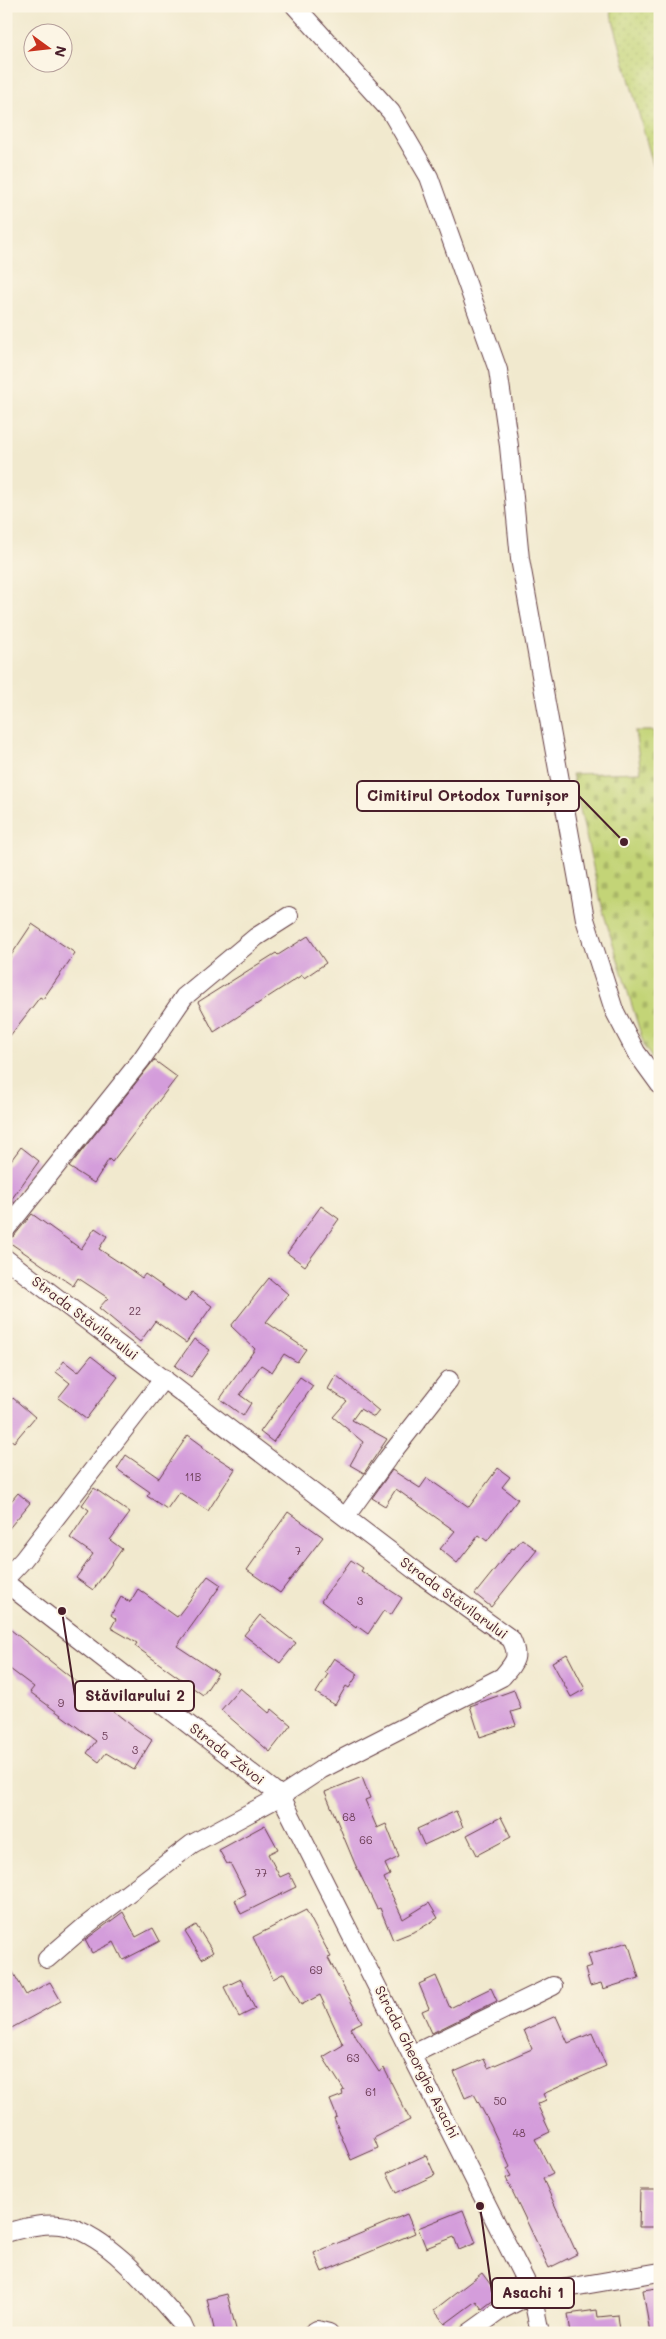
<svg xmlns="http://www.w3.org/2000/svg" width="666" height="2339" viewBox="0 0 666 2339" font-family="Mali,sans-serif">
	<defs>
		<pattern id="grass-dots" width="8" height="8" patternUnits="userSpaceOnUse" patternTransform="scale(1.25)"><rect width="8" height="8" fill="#c3d477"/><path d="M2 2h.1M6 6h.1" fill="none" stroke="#a9b667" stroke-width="1.8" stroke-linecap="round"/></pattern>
		<pattern id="cemetery-stones" width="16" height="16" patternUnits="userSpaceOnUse" patternTransform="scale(1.25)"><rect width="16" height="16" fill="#c3d477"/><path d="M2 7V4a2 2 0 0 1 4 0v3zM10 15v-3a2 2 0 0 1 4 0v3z" fill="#a9b667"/></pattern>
	</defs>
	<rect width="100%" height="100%" fill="#fcf5e5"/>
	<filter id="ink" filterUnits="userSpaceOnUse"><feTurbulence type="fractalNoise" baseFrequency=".02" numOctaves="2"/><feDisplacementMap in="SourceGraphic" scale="10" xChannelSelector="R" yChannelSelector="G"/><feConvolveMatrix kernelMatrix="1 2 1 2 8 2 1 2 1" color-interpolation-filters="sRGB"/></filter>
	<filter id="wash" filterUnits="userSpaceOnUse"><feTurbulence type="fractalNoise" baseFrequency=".0096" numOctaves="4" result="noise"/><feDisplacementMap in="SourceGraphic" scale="20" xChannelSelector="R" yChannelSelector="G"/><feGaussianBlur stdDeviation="1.12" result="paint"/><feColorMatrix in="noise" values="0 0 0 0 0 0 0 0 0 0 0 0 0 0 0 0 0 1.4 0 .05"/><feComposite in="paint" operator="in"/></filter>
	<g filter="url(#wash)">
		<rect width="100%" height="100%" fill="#f1e9ce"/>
		<path fill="url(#grass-dots)" stroke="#867a51" d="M609,6H660V190Z"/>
		<path fill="url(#cemetery-stones)" stroke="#867a51" d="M635,731H660V1070L645,1048L603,911L572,774L641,772Z"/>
		<g id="blocks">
			<path fill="#d49ddb" d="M32,924L75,953L43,999L40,997L6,1041V963Z
				M308,936L326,963L304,978L302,975L214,1032L198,1002L276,953L278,955Z
				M154,1060L177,1077L112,1162L109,1159L94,1183L69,1167Z
				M21,1147L39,1161L11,1200L14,1202L6,1212V1167Z
				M321,1206L339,1219L305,1266L287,1253Z
				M32,1214L81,1249L95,1228L107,1236L99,1249L131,1270L142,1278L145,1274L185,1302L192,1292L212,1306L186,1343L155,1321L140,1342L99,1308L108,1298L78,1278L73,1286L6,1240L14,1236Z
				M269,1278L288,1294L266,1322L306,1349L297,1362L284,1354L272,1372L261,1365L240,1395L251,1403L243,1416L220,1399L255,1349L231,1326Z
				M194,1339L210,1350L191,1377L175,1366Z
				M91,1356L118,1377L86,1419L58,1398L70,1383L56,1372L64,1361L78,1372Z
				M336,1375L379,1411L374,1417L360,1409L352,1420L387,1439L364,1473L350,1465L363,1442L333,1417L347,1401L328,1389Z
				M300,1377L313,1386L273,1442L260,1432Z
				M13,1398L35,1417L14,1442L6,1436V1406Z
				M188,1435L203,1446L202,1448L235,1469L208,1511L179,1492L167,1509L147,1496L150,1492L117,1469L126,1455L159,1478Z
				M498,1468L510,1477L502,1487L518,1499L487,1541L479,1535L457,1563L440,1549L455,1531L396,1489L385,1506L372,1498L392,1470L420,1488L427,1478L469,1507Z
				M94,1488L130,1513L110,1540L122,1549L93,1590L76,1578L93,1554L70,1538L89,1510L82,1505Z
				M18,1493L30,1503L6,1532V1507Z
				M288,1512L323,1537L280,1593L247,1570Z
				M522,1539L537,1550L491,1607L475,1594L512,1548L514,1549Z
				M351,1560L363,1568L361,1571L402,1598L391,1615L384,1610L368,1634L357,1626L356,1628L321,1601Z
				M208,1576L221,1585L177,1646L218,1673L203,1695L135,1646L137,1643L111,1628L116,1619L111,1615L121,1597L130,1602L138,1589L177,1617Z
				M260,1615L296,1643L280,1663L244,1635Z
				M6,1626L136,1729L152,1740L134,1770L106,1753L99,1762L87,1753L96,1741L30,1692L34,1687L6,1666Z
				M567,1654L585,1689L571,1697L552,1662Z
				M334,1658L358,1674L349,1688L346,1686L335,1705L316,1693L328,1674L325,1672Z
				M240,1688L269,1713L272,1709L291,1725L270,1752L221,1710Z
				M514,1690L521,1709L511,1712L516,1725L480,1737L470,1706Z
				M362,1777L370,1798L365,1800L377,1828L386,1824L399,1857L385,1864L390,1875L384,1878L403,1919L429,1903L438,1918L418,1930L393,1940L380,1908L377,1909L355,1864L325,1792Z
				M456,1811L463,1827L424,1845L417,1829Z
				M501,1817L511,1837L477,1855L467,1835Z
				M265,1825L278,1849L268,1854L280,1877L289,1873L296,1887L241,1914L235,1900L246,1894L230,1863L227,1864L219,1850Z
				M306,1910L331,1957L328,1958L362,2022L350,2028L379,2072L384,2068L410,2120L374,2138L378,2148L351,2160L334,2118L337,2117L330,2100L343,2095L342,2091L344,2090L323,2057L343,2045L320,1995L301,2005L284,1973L273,1979L253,1937Z
				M123,1912L136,1937L153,1928L160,1941L123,1960L114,1942L92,1953L85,1940Z
				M196,1925L213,1952L202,1959L185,1932Z
				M628,1942L639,1978L603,1989L601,1983L590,1986L585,1969L592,1967L588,1954Z
				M6,1960L26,1995L50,1982L61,2001L6,2031Z
				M436,1976L450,2008L491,1988L497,2001L432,2033L422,2011L429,2008L419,1984Z
				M241,1979L255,2009L239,2017L224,1987Z
				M556,2016L568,2043L592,2033L606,2066L543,2094L546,2100L537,2104L550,2132L535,2139L553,2174L543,2179L577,2254L549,2268L506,2178L511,2176L507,2169L510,2167L491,2126L474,2094L465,2098L454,2072L484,2059L488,2068L532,2049L524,2030Z
				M426,2155L435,2175L397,2193L387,2173Z
				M640,2190H660V2227H639Z
				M463,2210L476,2243L459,2250L454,2237L426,2248L418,2228Z
				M407,2214L415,2233L322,2272L314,2253Z
				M482,2273L499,2296L482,2309L476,2301L445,2324L434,2310Z
				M657,2288L660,2307V2333H650L643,2290Z
				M227,2294L237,2333H215L207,2299Z
				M597,2310L598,2317L618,2315L620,2331L571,2333L568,2314Z"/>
		</g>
	</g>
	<g filter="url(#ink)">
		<use href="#blocks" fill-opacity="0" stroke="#633d43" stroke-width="1"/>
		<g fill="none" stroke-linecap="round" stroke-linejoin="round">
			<defs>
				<path id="minor" d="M295,6L391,112L429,177L498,370L509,446L520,559L585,919L614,1010L636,1052L660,1085
					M6,1229L141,1060L184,997L256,937L289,916
					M6,1259L416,1571L511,1639C520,1657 515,1662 502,1677L322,1769L281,1796L192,1844L84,1927L47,1959
					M346,1516L388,1458L449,1380
					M6,1578L23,1560L164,1378
					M6,1583L281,1796L532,2294L540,2333
					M413,2054L553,1986
					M6,2233C26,2227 50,2221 70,2227C114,2241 152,2291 182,2324L186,2333
					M312,2333L317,2330L329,2333
					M469,2333L501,2310L532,2294L660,2272"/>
			</defs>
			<use href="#minor" stroke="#633d43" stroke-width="20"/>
			<use href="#minor" stroke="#fff" stroke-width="18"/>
		</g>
	</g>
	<g text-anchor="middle" stroke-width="4" stroke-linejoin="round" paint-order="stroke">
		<g font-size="11" fill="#6c3e57">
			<text x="135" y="1315">22</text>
			<text x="193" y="1481">11B</text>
			<text x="298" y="1555">7</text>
			<text x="360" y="1605">3</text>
			<text x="61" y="1707">9</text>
			<text x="105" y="1740">5</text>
			<text x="135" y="1754">3</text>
			<text x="349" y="1821">68</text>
			<text x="366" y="1844">66</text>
			<text x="261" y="1877">77</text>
			<text x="316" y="1974">69</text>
			<text x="353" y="2062">63</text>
			<text x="371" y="2096">61</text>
			<text x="500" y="2105">50</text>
			<text x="519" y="2137">48</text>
		</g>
		<g font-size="14" fill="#4a1f2b" stroke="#fcf5e5">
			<text transform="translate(85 1318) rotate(37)" y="5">Strada Stăvilarului</text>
			<text transform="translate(454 1598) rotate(36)" y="5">Strada Stăvilarului</text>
			<text transform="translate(227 1754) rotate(38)" y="5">Strada Zăvoi</text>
			<text transform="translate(417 2062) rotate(63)" y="5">Strada Gheorghe Asachi</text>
		</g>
	</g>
	<path fill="none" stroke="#4a1f2b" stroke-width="2" d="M624 842L579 796M62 1611L75 1696M480 2206L492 2293"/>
	<g fill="#4a1f2b" stroke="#fcf5e5" stroke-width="2">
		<circle cx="624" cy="842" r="5"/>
		<circle cx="62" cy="1611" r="5"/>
		<circle cx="480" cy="2206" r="5"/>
	</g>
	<g fill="#fcf5e5" stroke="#4a1f2b" stroke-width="2">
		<rect x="357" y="781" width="222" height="30" rx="5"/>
		<rect x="75" y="1681" width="119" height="30" rx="5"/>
		<rect x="492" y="2278" width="82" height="30" rx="5"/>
	</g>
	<g font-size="15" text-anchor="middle" font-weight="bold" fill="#4a1f2b">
		<text x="468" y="801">Cimitirul Ortodox Turnișor</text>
		<text x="135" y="1701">Stăvilarului 2</text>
		<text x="533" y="2298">Asachi 1</text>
	</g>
	<rect width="666" height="2339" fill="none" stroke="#fcf5e5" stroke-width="25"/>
	<g transform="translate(48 48) rotate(105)"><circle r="24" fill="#fcf5e5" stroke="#b59f9b"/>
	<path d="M0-4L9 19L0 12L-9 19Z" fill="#c8321e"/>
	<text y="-8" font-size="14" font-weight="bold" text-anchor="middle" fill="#4a1f2b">N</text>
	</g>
</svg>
